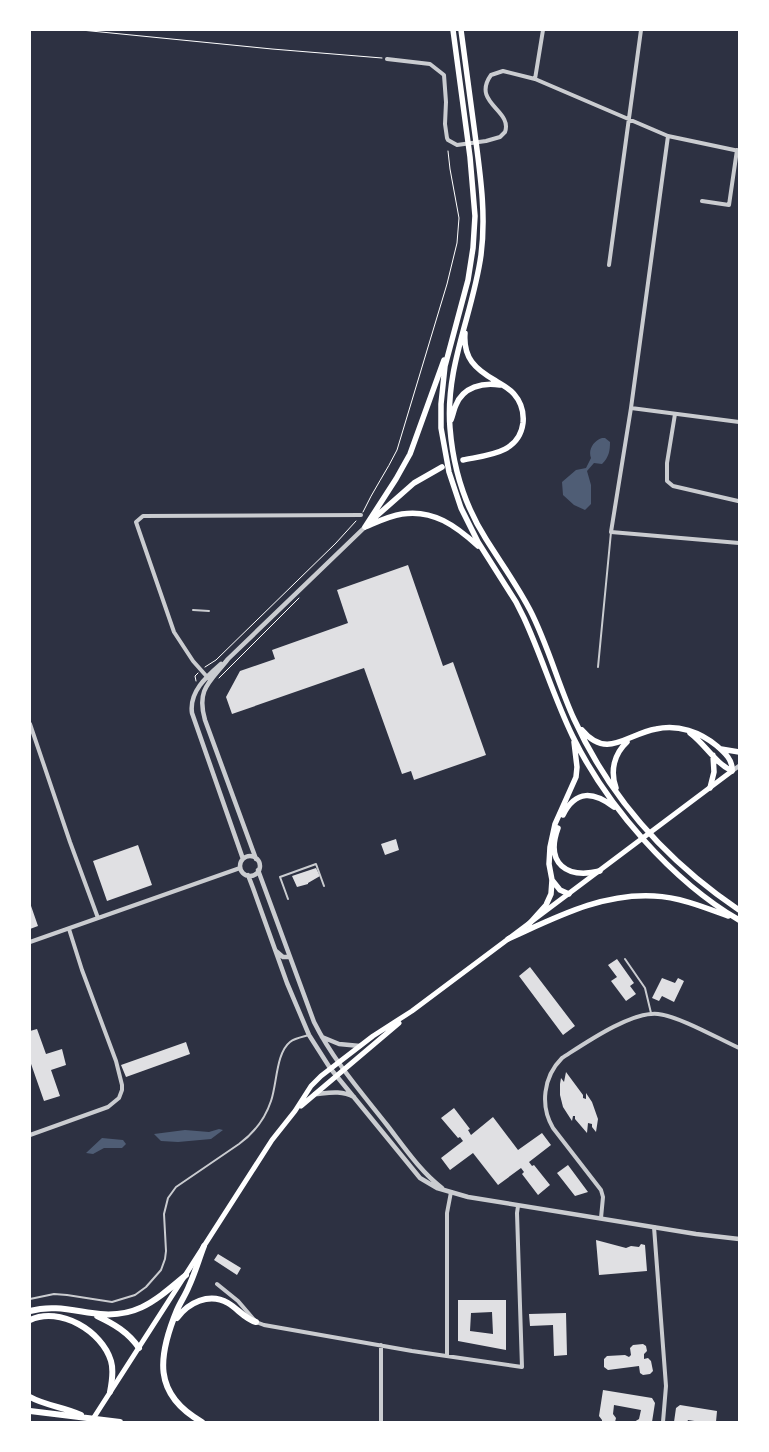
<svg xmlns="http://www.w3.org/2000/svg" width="769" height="1452" viewBox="0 0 769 1452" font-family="'Asap Condensed',sans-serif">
	<rect width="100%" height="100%" fill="#2d3142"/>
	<path fill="#4f5d75" d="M602,438H605L610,442C610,451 609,457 602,464L594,463L587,471L591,485V504L585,510L574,505L563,495L562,482L576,470L586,468L591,458C588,450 593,441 602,438Z
		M219,1129L223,1130L211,1139L178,1142L161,1141L154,1134L185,1130L209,1132Z
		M102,1138L123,1140L126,1144L122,1148H104L93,1154L86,1153Z"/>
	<path fill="#e0e0e3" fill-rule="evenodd" d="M408,565L443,666L453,662L486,755L414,780L411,771L402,774L364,668L232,714L226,697L240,671L275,659L272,650L348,623L337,590Z
		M396,839L399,850L385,855L381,844Z
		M138,845L152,885L107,901L93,861Z
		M316,868L320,876L308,883V884L297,887L292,876Z
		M30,903L38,926L30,929Z
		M617,959L634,983L630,986L636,994L626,1001L611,981L617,977L608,965Z
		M530,967L575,1026L563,1035L519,976Z
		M662,978L675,983L678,978L684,981L674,1002L662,996L659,1001L652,998Z
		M37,1029L46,1054L62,1049L66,1065L51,1070L60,1096L44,1101L30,1061V1031Z
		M186,1042L190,1054L126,1077L121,1065Z
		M566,1072L583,1095V1098L586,1099V1093L592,1102L598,1119L596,1132L592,1127V1124L588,1123L587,1133L575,1119V1116H573L572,1121L563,1107L560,1095V1084L561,1078L564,1082Z
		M454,1108L470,1129L468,1130L471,1135L493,1117L518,1150L542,1133L551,1145L529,1162L532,1166L534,1165L550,1185L538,1195L522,1174L524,1172L521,1168L498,1185L473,1153L450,1170L441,1158L463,1141L460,1137L458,1138L441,1118Z
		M568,1165L588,1192L575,1196L557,1173Z
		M596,1240L626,1248L631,1246L639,1247L641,1244L645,1245L647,1271L599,1275Z
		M218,1254L241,1268L237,1275L214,1260Z
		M458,1300H506V1350L458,1341ZM492,1312L493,1334L470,1331L471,1313Z
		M566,1313L567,1355L554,1356L553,1325L530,1326L529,1314Z
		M643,1344L646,1346L647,1351L644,1354V1359L648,1358L651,1361L653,1371L650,1374L643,1375L640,1373L639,1366L608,1370L604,1367V1359L607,1356L625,1355L629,1357L631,1355L630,1348L633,1345Z
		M603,1390L652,1398L655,1403L652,1422H634L639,1419L641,1410L614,1405L613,1414L616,1418L615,1422H602V1420L599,1416Z
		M680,1405L717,1411L716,1422H701L688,1420L687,1422H674L676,1408Z"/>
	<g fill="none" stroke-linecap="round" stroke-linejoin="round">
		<path stroke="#fff" stroke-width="1" d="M81,30L272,49L382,58
			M363,512C373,490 387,471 397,450L447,284L457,243L459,218L450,169L448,151
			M205,667L216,660L336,543L356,521
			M219,678L299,598
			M196,681L195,676L198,673"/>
		<path stroke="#caccd0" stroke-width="2" d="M193,610L209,611
			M598,667L611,532
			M288,899L280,877L316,864L324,886
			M625,959L645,988L651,1013
			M30,1299L54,1294L67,1295L112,1302L135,1295L146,1287L161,1270L165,1259L166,1251L164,1214L168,1198L176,1187L239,1144C254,1133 265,1119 271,1101C277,1084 276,1053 290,1042C295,1038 302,1037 309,1035"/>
		<path stroke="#caccd0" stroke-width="4" d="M387,59L430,64L444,75L446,102L445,124L447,138L448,140L457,145L486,141L500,137L505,132C513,110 471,103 491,75L503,71L535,79L668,136L739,151
			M535,79L543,30
			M668,136L631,408L611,532L739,543
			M702,201L729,205L737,150
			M609,265L641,30
			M631,408L739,422
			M675,414L667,463V481L673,486L738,501
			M209,679L193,661L174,632L136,522L143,516L361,515
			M30,724L70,842L98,918
			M30,942L240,868
			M30,1135L108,1107L119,1098L122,1090V1085L116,1061L82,970L69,929
			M601,1218L603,1197L601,1190L553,1128C540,1106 543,1077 562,1058C584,1044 631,1011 658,1014C681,1017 717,1038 739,1048
			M654,1227L666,1386L663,1422
			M217,1284L238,1301L256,1322L264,1325L412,1351L522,1367L517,1213L518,1206
			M447,1356V1213L451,1192
			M381,1422V1345"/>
		<path stroke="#caccd0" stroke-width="4.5" d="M221,664C206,677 189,692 192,713L243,859
			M732,771L739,766
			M240 866a10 10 0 1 1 20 0a10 10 0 1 1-20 0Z
			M256,859L205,720C196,689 210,682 228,659L365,527
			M258,870L314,1022C333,1060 361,1092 387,1125C404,1147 420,1171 442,1188
			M248,875L253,888L287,983L309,1035L330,1068L420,1178L437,1188L468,1197L696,1234L739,1239
			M276,951L283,957H290
			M322,1037L339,1044L360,1046
			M315,1094C328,1093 341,1090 354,1097"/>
		<path stroke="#fff" stroke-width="5" d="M301,1106L399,1023
			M91,1422L272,1140L295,1111L311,1086L321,1076L373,1036L412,1011L732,771"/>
		<path stroke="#fff" stroke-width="5.5" d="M453,30L470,157L475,216L473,248L468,280L445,366L441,404V428L449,472L461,508L478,542L516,602L524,618C542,657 554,698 573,737C607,806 672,881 739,920
			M461,30C466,67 471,105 476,142C481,180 486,217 481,255C473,314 445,366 450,428C453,467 465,506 486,539C501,563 517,585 530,610C548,645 558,684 574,719C610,798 668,862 739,910
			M451,420C453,415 454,409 456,405C463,387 483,382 500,385
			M463,460C487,455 519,454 523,423C524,413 521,402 514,394C509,388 502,385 496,381C475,369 463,358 465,333
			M372,520L414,483L442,467
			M365,527L396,479L410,454L444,360
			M365,527C377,522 389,516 402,514C433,509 456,526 478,546
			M582,730C607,760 627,734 656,729C678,724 700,732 717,746C725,753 733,760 732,771
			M690,733C705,744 715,763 732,771
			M721,749L739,752
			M616,788C610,771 614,754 627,742
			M710,788L714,772L713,755
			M563,815C576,789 594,792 614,807
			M558,828C545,864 567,879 600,871
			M552,880L560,890L569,894
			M529,924L546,905L551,894L552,880L549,864L550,847L555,824L576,777L577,767L574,742
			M508,939C555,918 601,893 654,896C679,897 704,907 728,916"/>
		<path stroke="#fff" stroke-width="6" d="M30,1311C51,1305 71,1310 92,1313C135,1320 155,1301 186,1275
			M97,1316C114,1324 128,1332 139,1348
			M177,1318C188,1303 209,1292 228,1303C238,1309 245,1319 256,1322
			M30,1320C60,1306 102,1331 111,1361C114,1371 112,1382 110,1392
			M30,1397C46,1406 65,1407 81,1415
			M30,1411L120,1422
			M202,1422C152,1394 158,1356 177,1310C181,1301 186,1294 189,1286C195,1273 199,1259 204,1246"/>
	</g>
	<rect width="769" height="1452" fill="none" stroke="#ffffff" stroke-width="62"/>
</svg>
